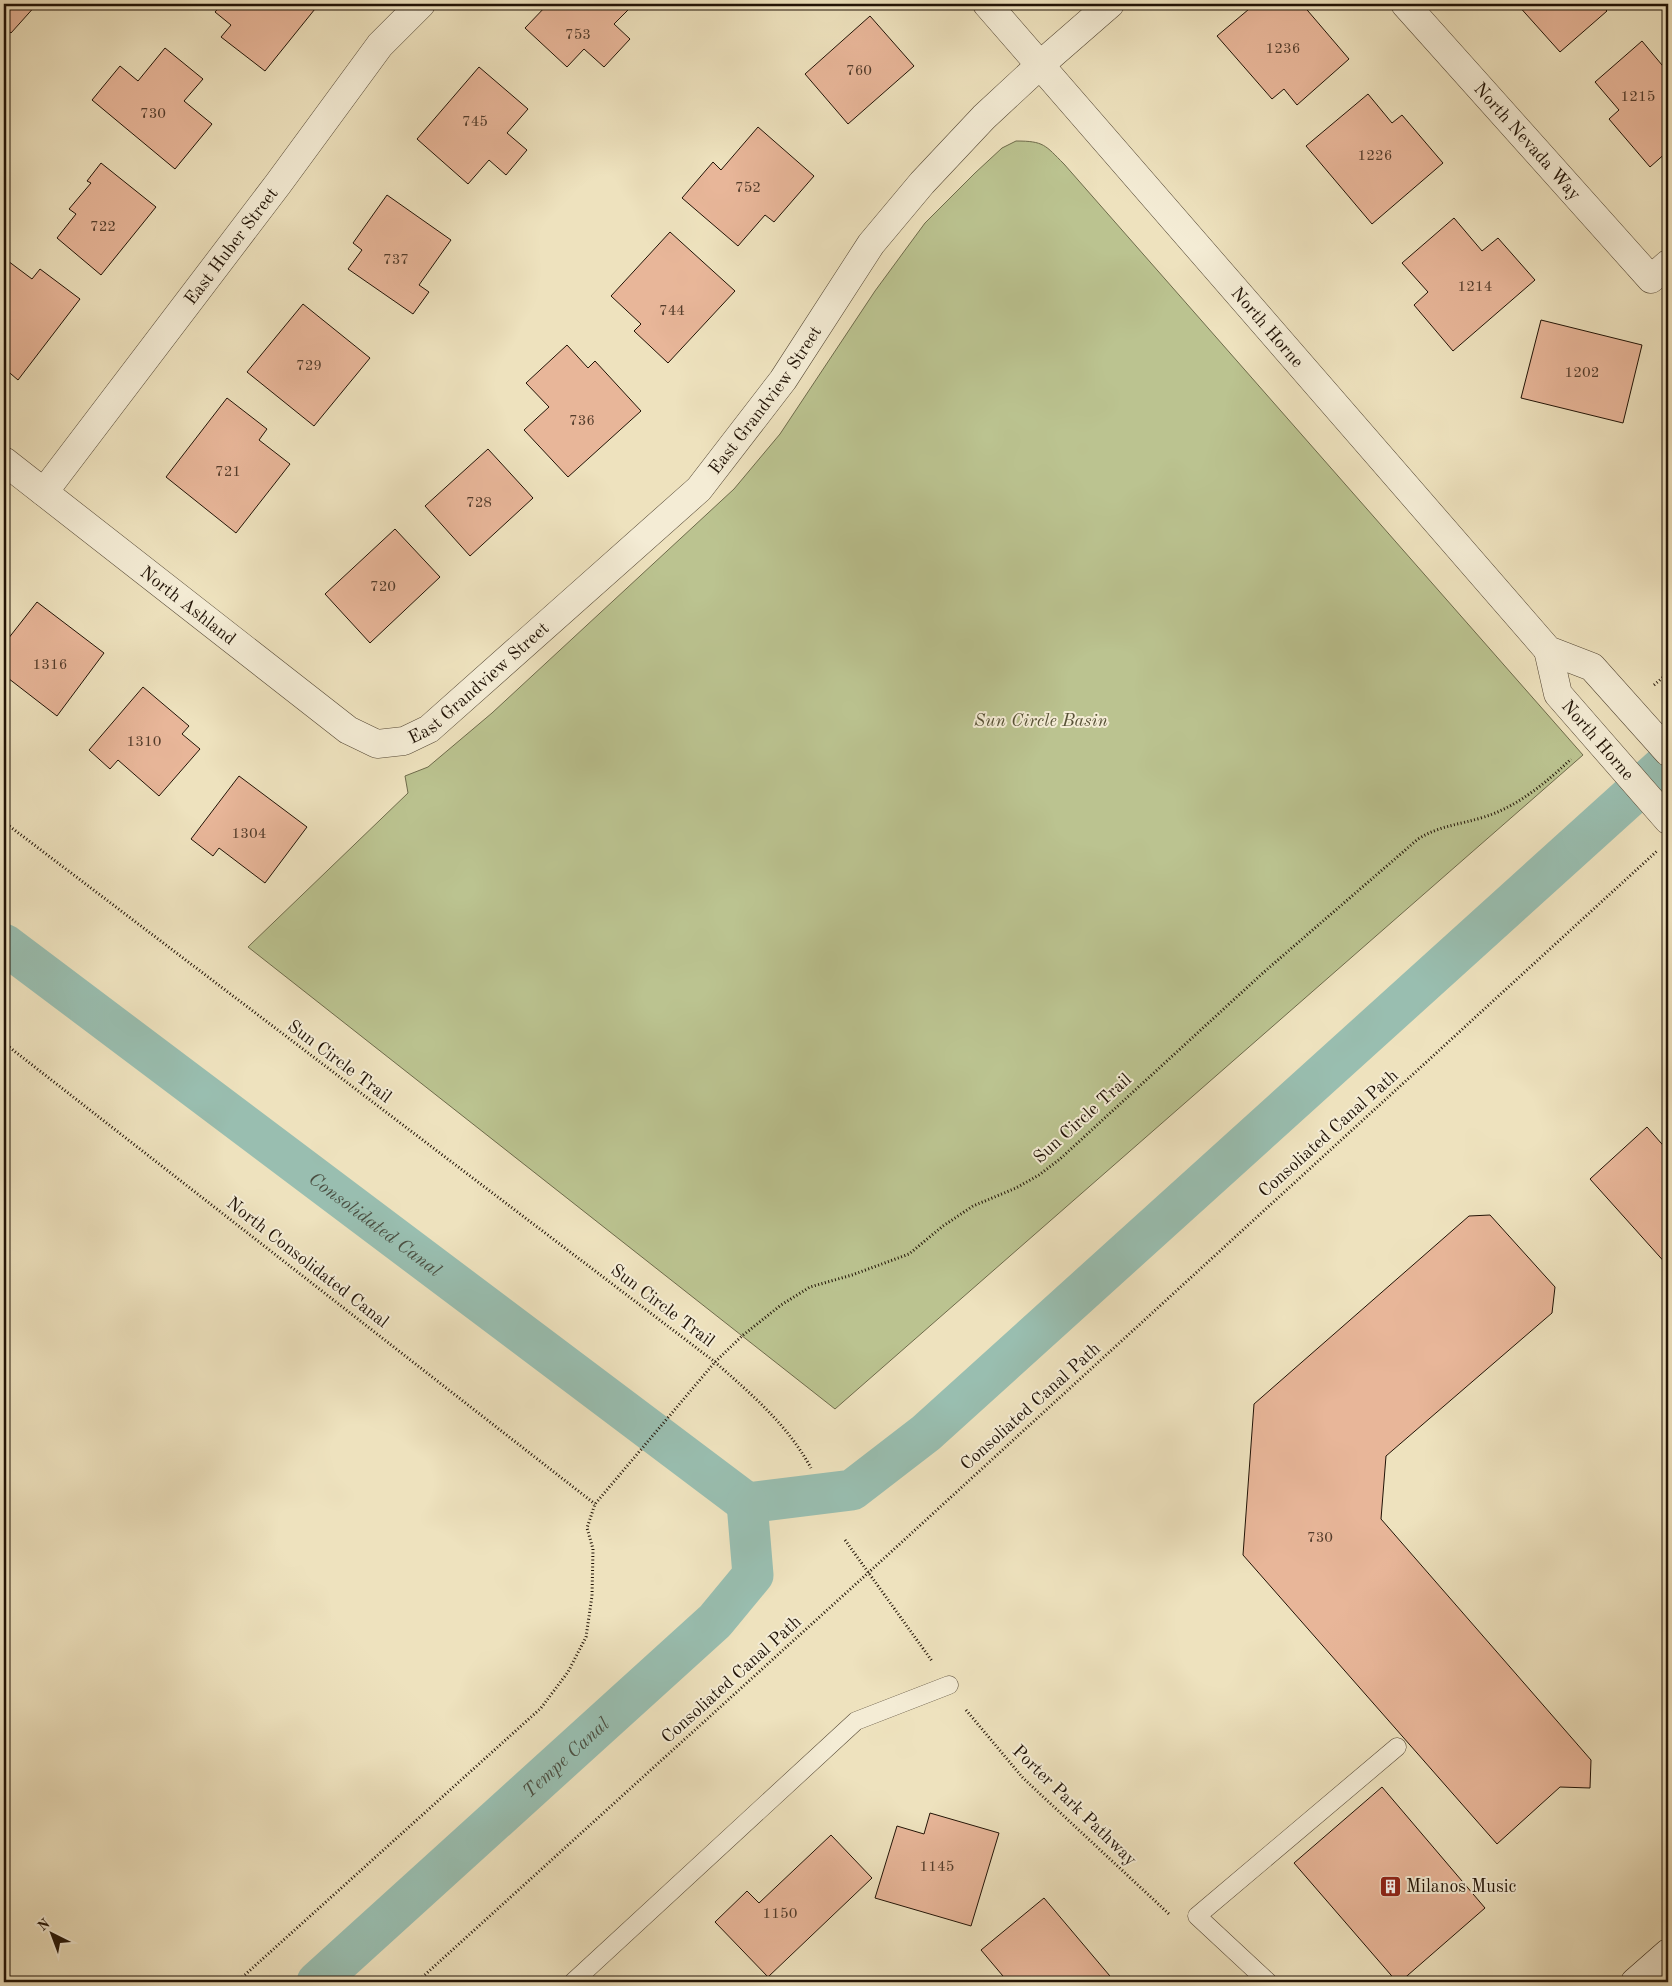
<svg xmlns="http://www.w3.org/2000/svg" width="1672" height="1986" viewBox="0 0 1672 1986" font-family="'Old Standard TT',serif">
	<rect width="100%" height="100%" fill="#eee2be"/>
	<filter id="stains"><feTurbulence type="fractalNoise" baseFrequency=".004" numOctaves="4"/><feColorMatrix values="0 0 0 0 .2 0 0 0 0 .09 0 0 0 0 .02 0 0 0 .5 -.17"/></filter>
	<radialGradient id="worn" r=".72"><stop offset=".6" stop-color="#630" stop-opacity="0"/><stop offset="1" stop-color="#630" stop-opacity=".3"/></radialGradient>
	<path fill="#bbc390" stroke="#6e6b4b" d="M1016,141C1044,141 1045,145 1064,164L1583,755L835,1409L248,947L408,793L405,776L428,767L492,713L734,489L780,434L875,291L925,223L975,173L1002,148Z"/>
	<g fill="none" stroke-linecap="round" stroke-linejoin="round">
		<g stroke="#99beb0" stroke-width="41">
			<path id="s1" d="M4,944L747,1503"/>
			<path d="M747,1503L852,1490L926,1433L1668,762"/>
			<path id="s2" d="M317,1982L715,1621L753,1575L747,1503"/>
		</g>
	</g>
	<path fill="#e8b699" stroke="#211306" d="M4,4H37L11,33L4,27Z
		M222,4H319L265,71L221,37L231,25L215,12Z
		M548,4H634L614,24L630,39L604,67L584,49L567,67L525,28Z
		M1255,4H1302L1349,59L1297,105L1284,89L1272,99L1217,36Z
		M1517,4H1600L1607,11L1560,52Z
		M870,16L914,66L848,124L805,74Z
		M1642,41L1667,71L1668,70V151L1650,167L1609,119L1619,110L1595,82Z
		M165,48L203,79L184,101L212,124L175,169L92,100L120,66L138,81Z
		M479,67L528,109L507,133L527,150L506,175L489,160L468,184L417,139Z
		M1368,94L1392,123L1402,115L1443,163L1372,224L1306,146Z
		M758,127L814,176L774,222L765,215L738,246L682,198L713,162L721,170Z
		M101,163L156,207L101,275L57,238L76,214L69,209L91,183L87,181Z
		M387,195L451,240L419,285L429,292L413,314L348,269L362,250L353,243Z
		M1454,218L1482,251L1498,238L1535,280L1453,351L1414,305L1428,292L1402,263Z
		M670,232L735,291L668,363L634,331L641,324L611,296Z
		M4,258L32,279L40,269L80,299L18,380L4,368Z
		M303,304L370,358L314,426L247,372Z
		M1541,320L1642,345L1623,423L1521,398Z
		M567,345L588,368L595,361L641,411L568,477L524,430L549,407L526,383Z
		M227,398L267,429L259,440L290,464L236,533L166,477Z
		M488,449L533,498L470,556L425,506Z
		M395,529L440,577L370,643L325,594Z
		M37,602L104,653L57,716L4,675V644Z
		M143,687L189,726L182,734L200,749L159,796L118,760L110,769L89,750Z
		M239,776L307,827L265,883L219,848L213,856L191,839Z
		M1647,1127L1668,1151V1266L1590,1179Z
		M1490,1215L1555,1287L1552,1313L1386,1456L1381,1519L1591,1760L1590,1788L1560,1787L1497,1844L1243,1555L1254,1404L1469,1216Z
		M1382,1787L1485,1908L1400,1982H1397L1294,1863Z
		M930,1813L999,1833L971,1926L875,1898L897,1826L924,1834Z
		M831,1835L872,1878L768,1977L715,1922L747,1891L759,1903Z
		M1044,1898L1115,1982H1008L981,1950Z"/>
	<g fill="none" stroke-linecap="round" stroke-linejoin="round">
		<defs>
			<path id="service" d="M573,1982L856,1721L949,1685
				M1268,1982L1197,1916L1397,1747"/>
			<g id="minor">
				<path id="s3" d="M1405,4L1651,279L1668,264"/>
				<path id="s4" d="M4,461L348,730L377,744L404,741L429,729L699,489L783,380L871,244L922,183L984,117L1040,65L1110,4"/>
				<path id="s5" d="M44,492L278,184L380,45L421,4"/>
			</g>
			<g id="tertiary">
				<path id="s6" d="M987,4L1548,650L1592,667L1668,752"/>
				<path id="s7" d="M1548,650L1558,694L1668,820"/>
			</g>
			<path id="secondary" d="M1635,1982L1668,1953"/>
		</defs>
		<use href="#service" stroke="#544734" stroke-width="19"/>
		<use href="#minor" stroke="#544734" stroke-width="29"/>
		<use href="#tertiary" stroke="#544734" stroke-width="29"/>
		<use href="#secondary" stroke="#211306" stroke-width="29"/>
		<path stroke="#211306" stroke-width="3" stroke-dasharray="1 2.5" stroke-linecap="butt" d="M1654,685L1668,673
			M4,822L715,1362C752,1395 787,1424 811,1468
			M4,1043L595,1504
			M845,1540L932,1661
			M966,1710L1023,1778L1169,1914
			M237,1982L541,1708L568,1672L586,1637L592,1596L593,1549L587,1528L595,1504L715,1362L742,1336L781,1305L810,1287L852,1275L909,1254L943,1226L973,1206L1016,1188L1039,1175L1060,1159L1264,972L1418,839C1441,825 1459,825 1484,817C1517,807 1547,782 1571,759
			M417,1982L868,1573L1657,851"/>
		<use href="#service" stroke="#f4ecd5" stroke-width="18"/>
		<use href="#minor" stroke="#f4ecd5" stroke-width="28"/>
		<use href="#tertiary" stroke="#f4ecd5" stroke-width="28"/>
		<use href="#secondary" stroke="#f4ecd5" stroke-width="28"/>
	</g>
	<defs>
		<symbol id="building-square" viewBox="-11 -11 22 22"><rect x="-9" y="-9" width="18" height="18" rx="4" fill="#8f2418" stroke="#f4ecd5"/><path d="M-4-6H4V6H1V3H-1V6H-4ZM-2.5-4.3h1.7v1.8h-1.7ZM.8-4.3h1.7v1.8H.8ZM-2.5-1h1.7V.8h-1.7ZM.8-1h1.7V.8H.8Z" fill="#fff"/></symbol>
	</defs>
	<g fill-rule="evenodd">
		<use href="#building-square" x="1378" y="1874" width="25" height="25"/>
	</g>
	<g text-anchor="middle" stroke-width="4" stroke-linejoin="round" paint-order="stroke">
		<g font-size="15" fill="#533c2b">
			<text x="578" y="39">753</text>
			<text x="1283" y="53">1236</text>
			<text x="859" y="75">760</text>
			<text x="1638" y="101">1215</text>
			<text x="153" y="118">730</text>
			<text x="475" y="126">745</text>
			<text x="1375" y="160">1226</text>
			<text x="748" y="192">752</text>
			<text x="103" y="231">722</text>
			<text x="396" y="264">737</text>
			<text x="1475" y="291">1214</text>
			<text x="672" y="315">744</text>
			<text x="309" y="370">729</text>
			<text x="1582" y="377">1202</text>
			<text x="582" y="425">736</text>
			<text x="228" y="476">721</text>
			<text x="479" y="507">728</text>
			<text x="383" y="591">720</text>
			<text x="50" y="669">1316</text>
			<text x="144" y="746">1310</text>
			<text x="249" y="838">1304</text>
			<text x="1320" y="1542">730</text>
			<text x="937" y="1871">1145</text>
			<text x="780" y="1918">1150</text>
		</g>
		<g font-size="18" fill="#211306" stroke="#f4ecd5">
			<text dy="6" stroke="none"><textPath href="#s3" startOffset="184">North Nevada Way</textPath></text>
			<text dy="6" stroke="none"><textPath href="#s5" startOffset="309">East Huber Street</textPath></text>
			<text dy="6" stroke="none"><textPath href="#s6" startOffset="428">North Horne</textPath></text>
			<text dy="6" stroke="none"><textPath href="#s4" startOffset="996">East Grandview Street</textPath></text>
			<text dy="6" stroke="none"><textPath href="#s4" startOffset="234">North Ashland</textPath></text>
			<text dy="6" stroke="none"><textPath href="#s4" startOffset="591">East Grandview Street</textPath></text>
			<text dy="6" stroke="none"><textPath href="#s7" startOffset="106">North Horne</textPath></text>
			<text transform="translate(340 1061) rotate(37)" y="6">Sun Circle Trail</text>
			<text transform="translate(1082 1118) rotate(-42)" y="6">Sun Circle Trail</text>
			<text transform="translate(1328 1133) rotate(-42)" y="6">Consoliated Canal Path</text>
			<text transform="translate(308 1262) rotate(38)" y="6">North Consolidated Canal</text>
			<text transform="translate(663 1305) rotate(37)" y="6">Sun Circle Trail</text>
			<text transform="translate(1030 1406) rotate(-42)" y="6">Consoliated Canal Path</text>
			<text transform="translate(731 1679) rotate(-42)" y="6">Consoliated Canal Path</text>
			<text transform="translate(1075 1805) rotate(44)" y="6">Porter Park Pathway</text>
		</g>
		<g font-size="18" font-style="italic" fill="#575136" stroke="#f4ecd5">
			<text x="1041" y="726">Sun Circle Basin</text>
		</g>
		<g font-size="18" fill="#211306" stroke="#f4ecd5" text-anchor="start">
			<text x="1406" y="1892">Milanos Music</text>
		</g>
		<g font-size="19" font-style="italic" fill="#4b4f42" stroke="#f4ecd5">
			<text dy="7" stroke="none"><textPath href="#s1" startOffset="465">Consolidated Canal</textPath></text>
			<text dy="7" stroke="none"><textPath href="#s2" startOffset="335">Tempe Canal</textPath></text>
		</g>
	</g>
	<rect width="1672" height="1986" fill="none" stroke="#eee2be" stroke-width="20"/>
	<rect x="5" y="5" width="1662" height="1976" fill="none" stroke="#211306" stroke-width="2.5"/>
	<rect x="10" y="10" width="1652" height="1966" fill="none" stroke="#211306"/>
	<g transform="translate(52 1934) rotate(318)" stroke="#f4ecd5" stroke-width="4" paint-order="stroke">
	<path d="M0-4L9 19L0 12L-9 19Z" fill="#211306"/>
	<text y="-8" font-size="14" font-weight="bold" text-anchor="middle" fill="#211306">N</text>
	</g>
	<rect width="100%" height="100%" filter="url(#stains)"/>
	<rect width="100%" height="100%" fill="url(#worn)"/>
</svg>
